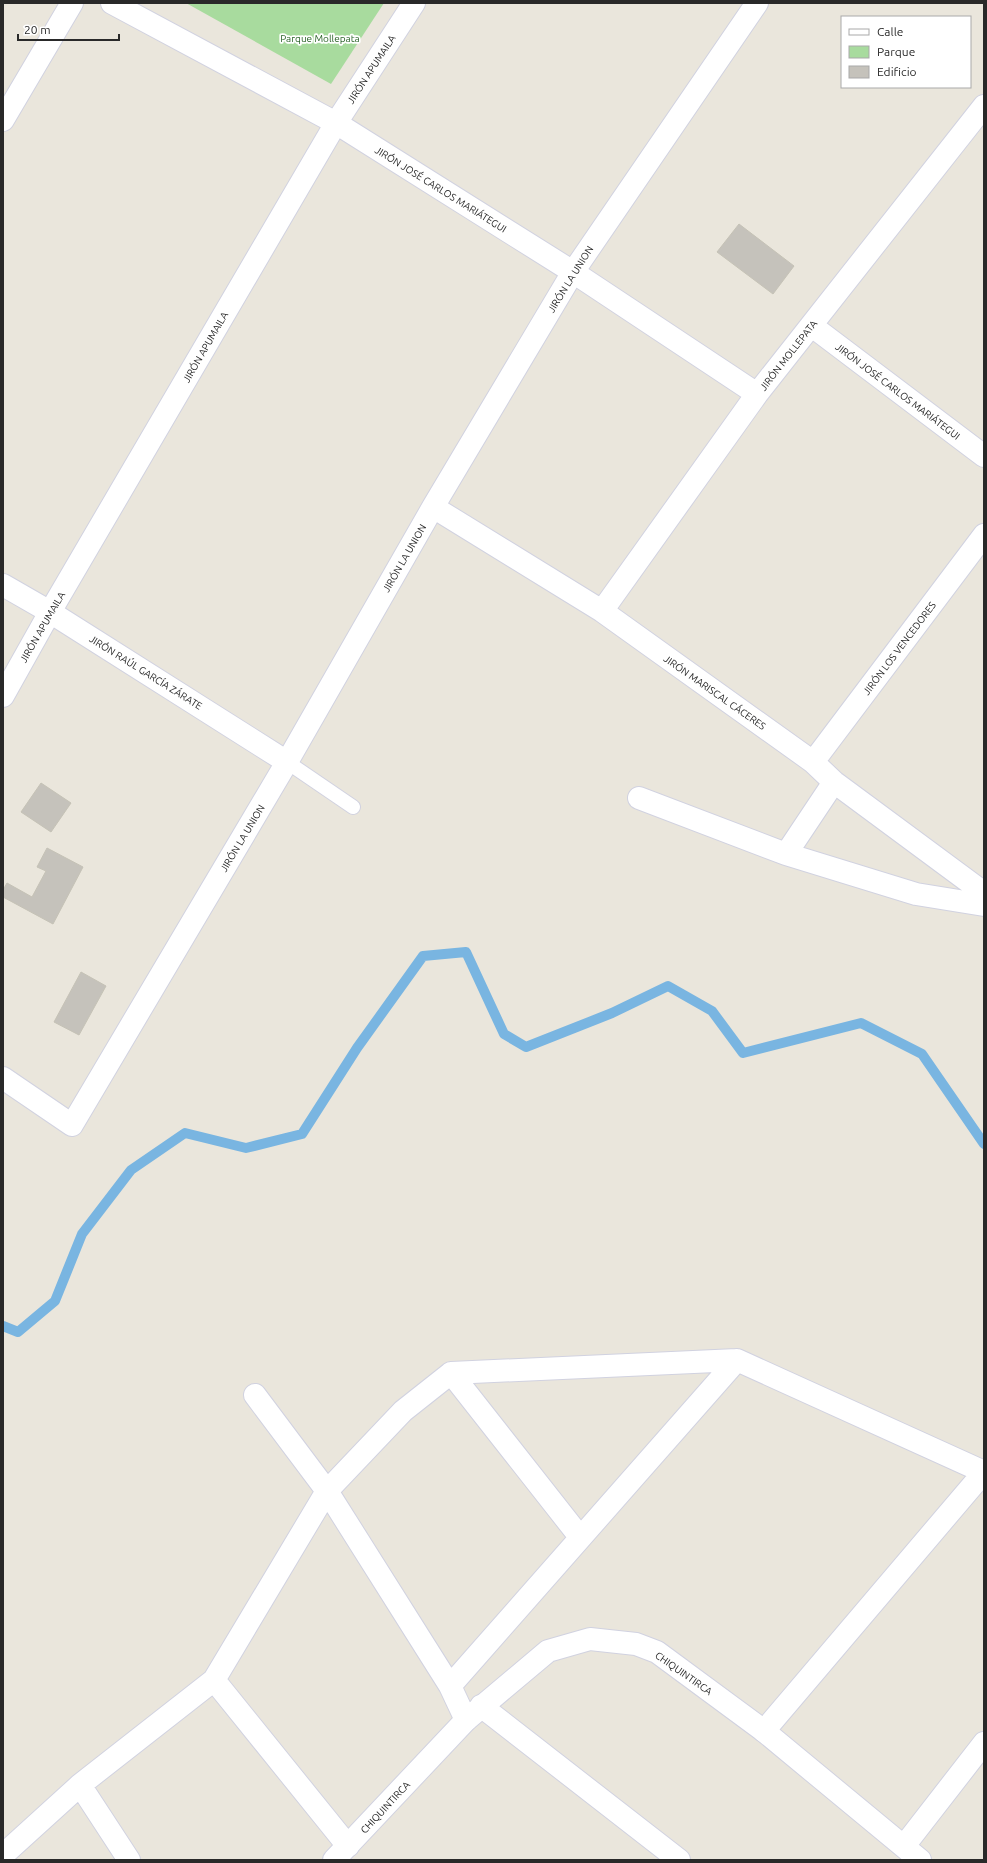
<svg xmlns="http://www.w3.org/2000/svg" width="987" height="1863" viewBox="0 0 987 1863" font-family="Ubuntu,sans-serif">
	<rect width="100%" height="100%" fill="#eae6dc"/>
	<path fill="#a8db9e" d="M186,3H384L331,84Z"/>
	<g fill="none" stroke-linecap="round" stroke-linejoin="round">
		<path stroke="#79b5e1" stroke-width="10" d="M3,1326L18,1332L55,1301L82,1234L131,1170L185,1133L246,1148L302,1134L357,1048L423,956L466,952L504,1034L526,1047L612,1013L668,986L712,1011L743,1053L861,1023L922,1054L984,1144"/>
	</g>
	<path fill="#c5c2bb" stroke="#c5c2b6" d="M739,224L794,266L773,294L717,252Z
		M41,783L71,803L51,832L21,812Z
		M47,848L83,867L53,924L3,897V890L7,883L32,897L46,871L37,867Z
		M81,972L106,986L79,1035L54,1022Z"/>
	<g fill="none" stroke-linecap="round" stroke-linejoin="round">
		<defs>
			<path id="lane" d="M287,762L353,807"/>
			<path id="street" d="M112,3L336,123L573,272L757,394
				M3,120L72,3
				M812,326L984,456
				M433,507L602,611L813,762L834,782L984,893
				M3,585L50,612L287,762
				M602,611L757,394L984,106
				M813,762L984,535
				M639,798L786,854L834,782
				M786,854L916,894L984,905
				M3,1078L72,1125L287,762L433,507L573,272L757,3
				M451,1373L580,1537
				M255,1395L327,1491L450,1686L466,1720
				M214,1680L348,1846
				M450,1686L737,1360
				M481,1706L679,1860
				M764,1731L984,1472
				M80,1785L129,1860
				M904,1846L984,1743
				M3,1855L80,1785L214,1680L327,1491L403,1411L451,1373L737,1360L984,1472"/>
			<path id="secondary" d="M3,696L50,612L336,123L414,3
				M334,1860L466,1720L548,1651L590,1639L636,1644L657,1652L764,1731L920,1860"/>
		</defs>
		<use href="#lane" stroke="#d1d2e0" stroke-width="16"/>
		<use href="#street" stroke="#d1d2e0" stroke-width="24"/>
		<use href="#secondary" stroke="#d1d2e0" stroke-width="24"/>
		<use href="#lane" stroke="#fff" stroke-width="14"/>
		<use href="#street" stroke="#fff" stroke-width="22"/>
		<use href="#secondary" stroke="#fff" stroke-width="22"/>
	</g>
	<g text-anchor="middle" stroke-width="3.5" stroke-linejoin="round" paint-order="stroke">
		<g font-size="10" fill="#235e21" stroke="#fff">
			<text x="320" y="42">Parque Mollepata</text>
		</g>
		<g font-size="10" fill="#292929" stroke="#fff">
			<text transform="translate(371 69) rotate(-57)" y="4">JIRÓN APUMAILA</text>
			<text transform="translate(441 189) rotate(32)" y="4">JIRÓN JOSÉ CARLOS MARIÁTEGUI</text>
			<text transform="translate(570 279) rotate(-58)" y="4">JIRÓN LA UNION</text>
			<text transform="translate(205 347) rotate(-60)" y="4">JIRÓN APUMAILA</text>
			<text transform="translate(788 355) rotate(-52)" y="4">JIRÓN MOLLEPATA</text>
			<text transform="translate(898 391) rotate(37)" y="4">JIRÓN JOSÉ CARLOS MARIÁTEGUI</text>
			<text transform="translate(404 558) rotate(-60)" y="4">JIRÓN LA UNION</text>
			<text transform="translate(42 627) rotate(-60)" y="4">JIRÓN APUMAILA</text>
			<text transform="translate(899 648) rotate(-53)" y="4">JIRÓN LOS VENCEDORES</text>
			<text transform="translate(146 672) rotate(32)" y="4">JIRÓN RAÚL GARCÍA ZÁRATE</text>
			<text transform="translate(715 692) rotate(35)" y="4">JIRÓN MARISCAL CÁCERES</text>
			<text transform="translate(242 838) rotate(-59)" y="4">JIRÓN LA UNION</text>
			<text transform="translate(684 1673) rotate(35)" y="4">CHIQUINTIRCA</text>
			<text transform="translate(385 1807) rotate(-47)" y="4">CHIQUINTIRCA</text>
		</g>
	</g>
	<rect width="987" height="1863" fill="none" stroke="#292929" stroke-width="8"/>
	<rect x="841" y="16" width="130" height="72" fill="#ffffff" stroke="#a9a9a9"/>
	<rect x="849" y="29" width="20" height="6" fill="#ffffff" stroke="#a9a9a9"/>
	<text x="877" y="36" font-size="12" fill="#292929">Calle</text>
	<rect x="849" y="46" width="20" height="12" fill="#a8db9e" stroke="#a9a9a9"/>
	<text x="877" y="56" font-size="12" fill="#292929">Parque</text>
	<rect x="849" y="66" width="20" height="12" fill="#c5c2bb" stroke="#a9a9a9"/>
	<text x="877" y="76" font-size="12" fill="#292929">Edificio</text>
	<path d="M18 34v6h101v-6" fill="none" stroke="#292929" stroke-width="2"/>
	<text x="24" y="34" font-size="12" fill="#292929" stroke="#ffffff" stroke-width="3" paint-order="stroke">20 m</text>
</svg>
